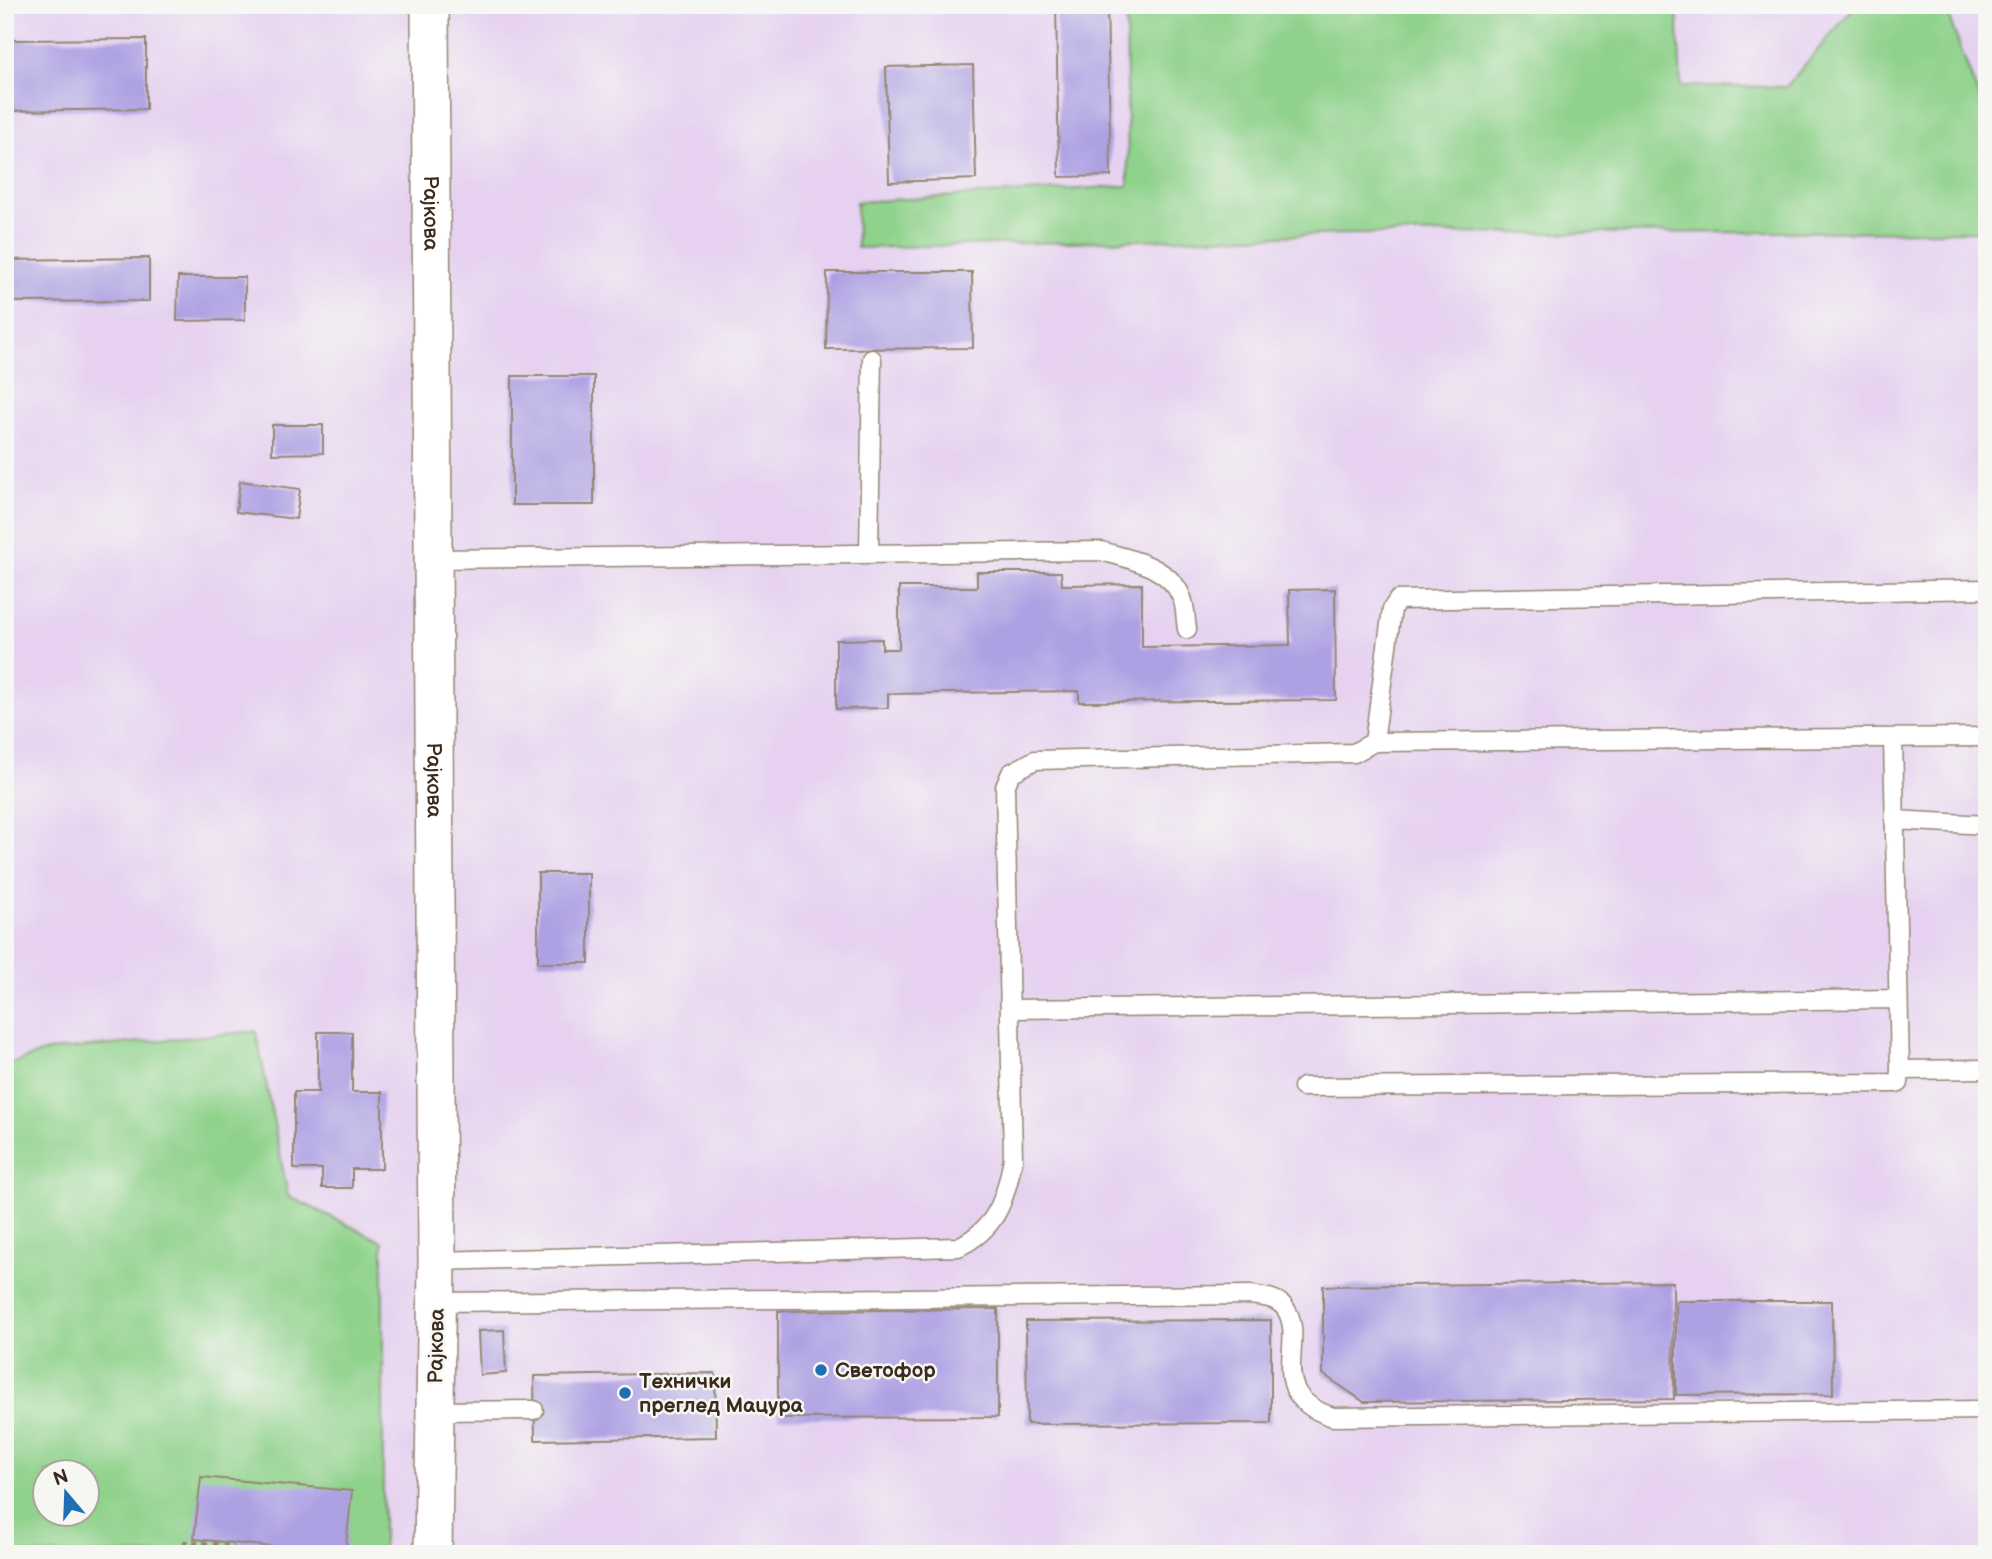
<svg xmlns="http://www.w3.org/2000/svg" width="1992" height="1559" viewBox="0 0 1992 1559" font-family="'Balsamiq Sans',sans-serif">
	<rect width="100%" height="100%" fill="#f6f6f2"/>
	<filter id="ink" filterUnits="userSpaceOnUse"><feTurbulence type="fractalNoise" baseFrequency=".0143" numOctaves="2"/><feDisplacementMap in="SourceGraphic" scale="14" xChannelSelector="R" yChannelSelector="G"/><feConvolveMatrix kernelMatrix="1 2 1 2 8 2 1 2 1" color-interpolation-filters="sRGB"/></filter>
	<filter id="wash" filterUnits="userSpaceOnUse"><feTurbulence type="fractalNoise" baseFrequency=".00686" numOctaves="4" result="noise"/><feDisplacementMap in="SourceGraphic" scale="28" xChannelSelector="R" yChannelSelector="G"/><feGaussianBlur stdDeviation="1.57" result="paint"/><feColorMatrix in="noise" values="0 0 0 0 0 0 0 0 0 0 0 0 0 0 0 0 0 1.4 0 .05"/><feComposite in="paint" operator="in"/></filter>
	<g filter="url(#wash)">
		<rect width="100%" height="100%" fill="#eee2c5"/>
		<path fill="#e6d2f0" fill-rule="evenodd" d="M5,5H1987V1554H5ZM46,1472H88V1514H46Z"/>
		<path fill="#8fd28b" stroke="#657e54" stroke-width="2" fill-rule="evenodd" d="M1126,5H1677L1681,86L1786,87L1856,5H1939L1945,7L1987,119V231L1351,234L857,248L856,202L1128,186Z
			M256,1031L288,1196L383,1242V1554H5V1066L47,1051ZM46,1472H88V1514H46Z"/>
		<g id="blocks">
			<path fill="#aea1e3" d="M1056,5H1107L1111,176L1059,177Z
				M146,39V109L5,111V40Z
				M973,65L976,179L889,182L886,67Z
				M149,258V301L5,302V260Z
				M827,272H972L973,348L826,349Z
				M178,277H245V320L177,321Z
				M512,376H594V505H512Z
				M272,425H323V453L272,454Z
				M240,481L300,489L296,519L236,512Z
				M977,572H1061L1062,585L1142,584V647L1290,645L1289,590L1335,589L1336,700L1079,702V691L888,694V708L836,709V640L882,639V649H899V587H977Z
				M538,873H589V963H538Z
				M318,1032H352V1092H382V1169H352V1188H322V1169H294V1092H318Z
				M1673,1282L1674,1399L1364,1402L1323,1374V1286Z
				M1676,1301H1832L1833,1394L1676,1395Z
				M998,1309V1417L778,1418V1311Z
				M1271,1320V1423L1027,1424L1026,1321Z
				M504,1330L506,1373L480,1375L478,1331Z
				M715,1373L716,1437L535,1440L534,1376Z
				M201,1477L352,1491L345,1554L194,1539Z"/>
		</g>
	</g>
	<g filter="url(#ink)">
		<use href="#blocks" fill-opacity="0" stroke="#948672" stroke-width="2"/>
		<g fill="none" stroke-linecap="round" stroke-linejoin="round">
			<defs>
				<path id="service" d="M869,554L872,359
					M434,559L1101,551C1129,559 1169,566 1181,596C1186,605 1185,618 1187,629
					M1893,738L1900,1070L1987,1069
					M1374,742L1392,609L1398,600L1987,589
					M1894,820L1987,825
					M1011,1009L1898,999
					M1303,1087L1899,1083L1900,1070
					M437,1261L958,1247C997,1229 1006,1198 1013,1158L1005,787L1011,773L1035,760L1354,753L1374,742L1987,737
					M436,1302L1250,1295C1262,1297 1277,1297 1285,1308C1309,1341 1261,1394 1333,1417L1987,1410
					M435,1411L534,1410"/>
				<g id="minor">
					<path id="s1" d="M430,5L437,1261L433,1554"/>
				</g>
			</defs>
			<use href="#service" stroke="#948672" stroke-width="21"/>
			<use href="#minor" stroke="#948672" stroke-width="40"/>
			<path stroke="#948672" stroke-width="4.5" stroke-dasharray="5 5" stroke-linecap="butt" d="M19,1554V1552
				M184,1554L185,1542L234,1546
				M233,1554L234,1542
				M307,1554V1550"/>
			<use href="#service" stroke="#fff" stroke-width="18"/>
			<use href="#minor" stroke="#fff" stroke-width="37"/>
		</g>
	</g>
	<g fill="#1f6fb2" stroke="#f6f6f2" stroke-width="2.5">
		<circle cx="821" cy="1370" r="7"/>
		<circle cx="625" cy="1393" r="7"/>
	</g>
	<g text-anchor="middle" stroke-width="5" stroke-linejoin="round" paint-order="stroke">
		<g font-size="21" fill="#3b2a1e" stroke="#f6f6f2">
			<text dy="7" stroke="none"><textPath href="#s1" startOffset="208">Рајкова</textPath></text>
			<text dy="7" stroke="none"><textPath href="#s1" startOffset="775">Рајкова</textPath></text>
			<text transform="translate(436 1346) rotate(-89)" y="7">Рајкова</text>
		</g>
		<g font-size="21" font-weight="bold" fill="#3b2a1e" stroke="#f6f6f2" text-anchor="start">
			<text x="835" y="1377">Светофор</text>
			<text x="639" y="1388">Технички<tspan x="639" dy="24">преглед Мацура</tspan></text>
		</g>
	</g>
	<rect width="1992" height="1559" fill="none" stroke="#f6f6f2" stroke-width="28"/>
	<g transform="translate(66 1493) rotate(341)"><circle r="33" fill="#f6f6f2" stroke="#aba49d" stroke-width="2"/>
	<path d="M0-5L12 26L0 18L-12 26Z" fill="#1f6fb2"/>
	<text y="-10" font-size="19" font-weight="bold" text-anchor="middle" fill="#3b2a1e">N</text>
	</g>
</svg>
